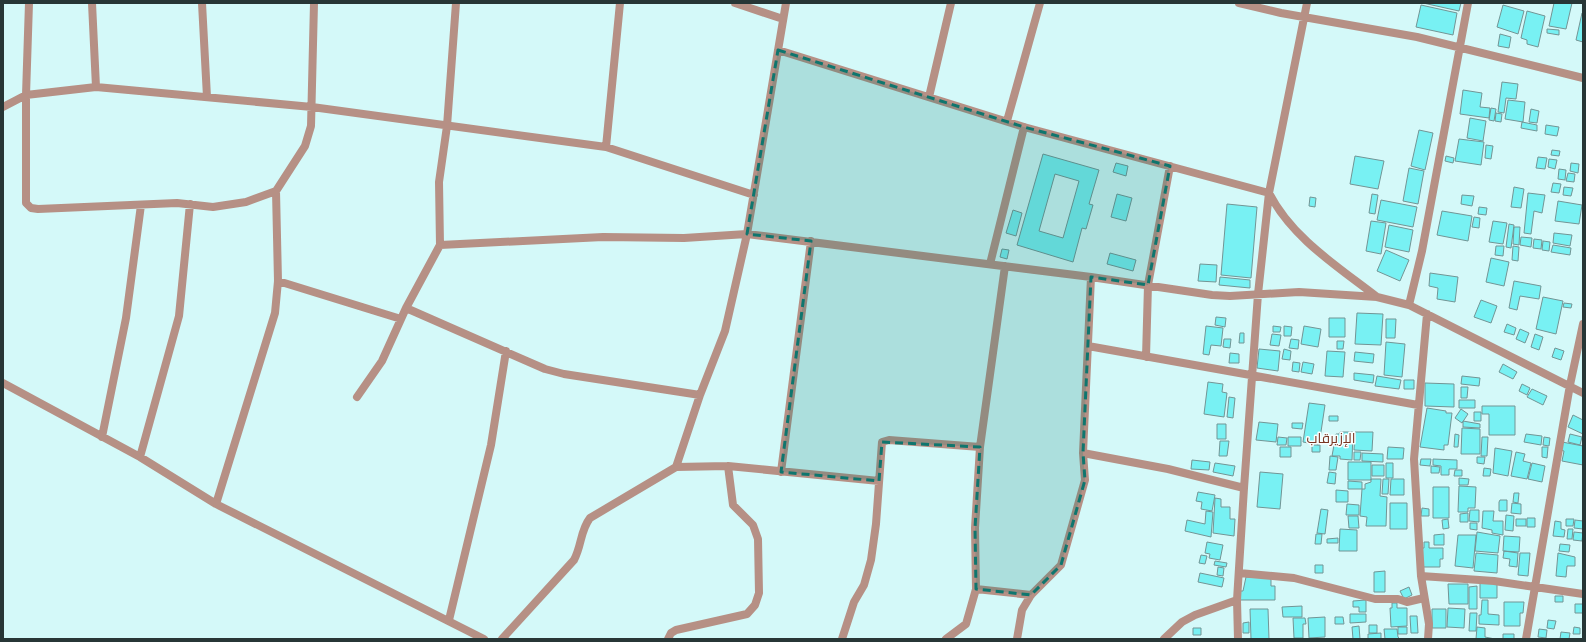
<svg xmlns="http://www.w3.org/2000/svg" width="1586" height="642" viewBox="0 0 1586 642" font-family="Overpass,Cairo,sans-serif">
	<rect width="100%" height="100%" fill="#d4f9f9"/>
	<path fill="#78f1f3" stroke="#729595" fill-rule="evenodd" d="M1423,3H1461L1459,11Z
		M1554,3H1572L1566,29L1549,26Z
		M1421,5L1457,13L1453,35L1416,27Z
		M1503,5L1524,11L1518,34L1497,27Z
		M1527,11L1545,16L1538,47L1527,44V40L1521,38Z
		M1582,13L1583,14V42L1576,40Z
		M1547,29L1559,30V35L1547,33Z
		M1500,34L1511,37L1509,48L1498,46Z
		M1502,82L1518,84L1516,99L1506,98L1504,113L1498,112Z
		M1463,90L1482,93L1480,107L1490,108L1489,118L1460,114Z
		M1508,100L1525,102L1523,122L1505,119Z
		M1491,108L1496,109L1494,121L1489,120Z
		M1531,109L1539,111L1537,123L1529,122Z
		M1496,113L1502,114L1501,122L1495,121Z
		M1470,118L1486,121L1483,141L1467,138Z
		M1522,122L1537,125V131L1521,128Z
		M1546,125L1559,127L1557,136L1545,134Z
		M1419,130L1433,133L1425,170L1411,166Z
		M1459,139L1484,142L1481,165L1455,161Z
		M1486,145L1493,146L1491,159L1485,158Z
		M1552,150L1560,151L1559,156L1551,155Z
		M1043,154L1099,170L1089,204L1093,205L1086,229L1082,228L1073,262L1017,245ZM1055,174L1079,181L1063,238L1039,231Z
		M1355,156L1384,161L1378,189L1350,184Z
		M1446,156L1454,158L1453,163L1445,161Z
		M1538,157L1547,158L1545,169L1536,168Z
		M1549,159L1557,160L1555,169L1548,167Z
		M1116,163L1128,166L1126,176L1113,172Z
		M1571,163L1579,164L1578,173L1570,171Z
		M1409,168L1424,171L1418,204L1403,201Z
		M1559,169L1566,170L1565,180L1558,179Z
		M1568,173L1575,174L1574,182L1566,181Z
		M1553,183L1561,184L1559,193L1551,192Z
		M1514,187L1524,189L1521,208L1511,207Z
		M1564,187L1573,188L1571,196L1563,195Z
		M1528,193L1545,195L1542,213L1534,211L1531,234L1524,233Z
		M1117,194L1132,198L1126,221L1111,217Z
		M1372,194L1378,195L1375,214L1369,213Z
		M1462,195L1474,196L1472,206L1461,204Z
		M1310,197L1316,198L1315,207L1309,206Z
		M1381,200L1417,207L1413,227L1377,220Z
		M1558,201L1582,205L1579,224L1555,221Z
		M1227,204L1257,207L1251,278L1221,275Z
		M1479,207L1487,208L1486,215L1478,214Z
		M1013,210L1022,213L1016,236L1006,233Z
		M1442,211L1472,216L1468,241L1437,235Z
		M1474,217L1480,218L1479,228L1472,227Z
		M1371,221L1386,223L1381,254L1366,251Z
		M1493,221L1507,223L1503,244L1489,242Z
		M1509,224L1514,225L1511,248L1506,247Z
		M1389,225L1413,230L1409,252L1385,247Z
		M1514,227H1520L1519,245L1513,244Z
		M1554,233L1572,235L1570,246L1553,243Z
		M1521,237L1532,238L1531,247L1520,245Z
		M1534,239L1542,240L1541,249L1533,248Z
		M1543,241L1550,242L1549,251L1542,250Z
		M1553,245L1571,248L1570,255L1551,252Z
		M1496,246H1504L1503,256L1495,255Z
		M1513,246L1519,247L1518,261L1512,260Z
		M1002,249L1009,250L1007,259L1000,257Z
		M1386,250L1409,260L1400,281L1377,271Z
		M1110,253L1136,260L1133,271L1107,264Z
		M1491,258L1509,262L1504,286L1486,282Z
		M1200,264L1217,265L1216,282L1198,281Z
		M1430,273L1458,277L1455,302L1437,299L1438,288L1429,286Z
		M1220,277L1250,280V288L1219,285Z
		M1514,281L1541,286L1539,299L1520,296L1517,310L1509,308Z
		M1543,297L1563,301L1556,334L1536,329Z
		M1481,300L1497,306L1491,323L1474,317Z
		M1564,303L1572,304L1571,308L1563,307Z
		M1357,313L1383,314L1381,345L1355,344Z
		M1216,317L1226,318L1225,327L1215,325Z
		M1329,318H1345V337H1329Z
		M1386,319H1396L1395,338H1386Z
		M1507,324L1516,328L1514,335L1504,332Z
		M1206,326L1223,328L1221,346L1211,345L1209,355L1203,354Z
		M1273,326L1281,327L1280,332H1273Z
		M1284,326L1292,327L1291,336H1284Z
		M1304,326L1321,329L1318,347L1301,344Z
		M1520,329L1529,333L1525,343L1516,339Z
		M1240,333H1244V343H1239Z
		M1272,334L1281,335L1279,346L1270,345Z
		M1535,334L1543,337L1539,350L1531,347Z
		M1224,339H1231L1230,348L1223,347Z
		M1291,339L1299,340L1298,349L1289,348Z
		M1337,341H1344L1343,349H1337Z
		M1386,342L1405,344L1402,377L1384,375Z
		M1555,348L1564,351L1561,360L1552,357Z
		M1259,349L1280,351L1278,371L1257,368Z
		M1284,349L1291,351L1290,360L1282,359Z
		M1327,351L1345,352L1343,377L1325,376Z
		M1355,352L1374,354L1373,363L1354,361Z
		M1230,353L1239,354V363H1229Z
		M1293,362L1300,363L1299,372L1292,371Z
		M1303,362L1314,364L1312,374L1301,372Z
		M1503,364L1517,372L1513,379L1499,372Z
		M1354,373L1374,375L1373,383L1354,380Z
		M1377,376L1401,380L1399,389L1375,386Z
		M1462,376L1480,378L1479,386L1461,384Z
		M1404,380H1414V389H1404Z
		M1208,382L1223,384L1222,392L1227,393L1224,417L1204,414Z
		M1425,383L1454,384V407L1425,406Z
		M1522,384L1530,388L1527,395L1519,391Z
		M1461,387H1468L1467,398H1461Z
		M1532,389L1547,396L1543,405L1527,397Z
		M1229,397L1235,398L1233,418L1227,417Z
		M1459,400H1475V408H1459Z
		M1309,403L1325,405L1319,445L1303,442Z
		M1482,406H1515V435H1489V414H1482Z
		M1427,408L1446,411V413H1452L1448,445H1444V450L1420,447Z
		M1461,409L1468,414L1462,423L1455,418Z
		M1474,412H1481V421H1474Z
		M1573,415L1583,420V434L1568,427Z
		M1329,416H1338V421H1329Z
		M1463,421L1480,424V428L1463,427Z
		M1259,422L1278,424L1276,442L1256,440Z
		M1292,423H1303L1302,429L1292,428Z
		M1217,424H1226V439H1217Z
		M1462,428L1480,429V454H1461Z
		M1340,432H1353L1352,460L1340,459V456H1332L1336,434H1339Z
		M1355,432H1373L1372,451L1354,450Z
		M1455,434L1459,435L1458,447H1454Z
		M1526,434L1542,436L1541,445L1524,442Z
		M1570,434L1582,437L1580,445L1568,442Z
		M1278,437L1287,438L1286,445H1277Z
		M1288,437H1301V446H1288Z
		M1482,437H1488L1487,456H1481Z
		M1544,437L1550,438L1549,446L1543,445Z
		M1220,441H1229L1227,456H1219Z
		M1562,442L1583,446V465L1562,461L1564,451L1560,450Z
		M1312,445H1320V452H1312Z
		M1280,447H1291V457H1280Z
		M1388,447L1404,448L1403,459H1387Z
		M1542,447H1548L1547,458L1542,457Z
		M1495,448L1512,451L1508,476L1493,473Z
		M1354,452H1361L1360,460H1354Z
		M1516,452L1525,454L1523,461L1531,463L1527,479L1511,476Z
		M1362,453L1383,454V462L1362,461Z
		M1330,456L1338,457L1336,470H1329Z
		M1477,457H1485L1484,464L1477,463Z
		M1421,459H1431L1430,466L1420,465Z
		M1433,459L1457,460V469H1449V475H1441V466L1433,465Z
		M1192,460L1210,462L1209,470L1191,469Z
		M1348,462H1371V480H1348Z
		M1215,463L1235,466L1233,476L1213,472Z
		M1386,463H1393V478H1386Z
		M1532,463L1545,466L1542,482L1528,479Z
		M1372,465H1384V476H1372Z
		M1431,466L1440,467L1439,473H1431Z
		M1484,468L1491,469L1490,476H1483Z
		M1455,470H1462V476H1454Z
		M1260,472L1283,474L1280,509L1257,507Z
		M1329,472L1336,473L1335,484L1327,483Z
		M1459,478L1469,479L1468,485H1459Z
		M1371,479H1381L1380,496L1387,497L1386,526H1366L1367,517L1360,516L1362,489H1365V484L1371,482Z
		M1383,479H1389L1388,494H1382Z
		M1391,479H1404V495H1390Z
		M1348,481L1362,482V489H1348Z
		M1459,486L1476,487L1475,508H1468V512H1458Z
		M1433,487H1449V518H1433Z
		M1336,490L1348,491V502H1336Z
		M1198,492L1215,495L1212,511L1201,509L1202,502L1196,501Z
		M1514,493H1519L1518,503L1513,502Z
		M1215,498L1221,499V507H1230V519H1235L1234,536L1213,533Z
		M1500,500H1507V511H1499V502Z
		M1390,503H1407V529H1390Z
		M1512,503L1521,504V514L1511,513Z
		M1347,504L1359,505V515H1346Z
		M1422,508L1429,509V516H1421Z
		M1321,509L1328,510L1325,534L1317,533Z
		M1470,510H1479V522L1469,521Z
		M1206,511L1213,512L1211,537L1185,531L1187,520L1205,524Z
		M1483,511H1494L1493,521H1503V535L1492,533V530L1482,528Z
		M1468,513V522H1460V514Z
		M1506,515L1514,516L1513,531L1505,530Z
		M1348,516H1358L1359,528H1349Z
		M1527,518H1535V527H1527Z
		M1448,519L1449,528L1443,529L1442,520Z
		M1516,519H1526V526H1516Z
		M1566,519H1574L1573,526H1566Z
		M1575,520L1583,521V529L1574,528Z
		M1555,521L1561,522V529L1565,530L1564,537L1553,536Z
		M1470,523H1477V530L1470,529Z
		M1340,529L1357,530V551H1339Z
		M1568,529H1573L1572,539H1567Z
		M1477,532L1500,536L1498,553L1475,551Z
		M1574,532L1583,533L1582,541L1573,540Z
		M1316,534H1322L1321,544H1315Z
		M1444,534V545H1434V535Z
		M1458,535H1476L1473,568L1455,566Z
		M1504,536L1520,537L1519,552L1503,551Z
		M1338,538V543H1327V539Z
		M1207,542L1223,545L1220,560L1209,558L1210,554L1205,553Z
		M1424,542H1429V548H1443V559H1440V567H1421V548H1424Z
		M1560,544L1570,545L1569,552L1559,551Z
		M1504,551L1518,553L1517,567L1509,566L1510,559L1503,558Z
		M1476,553L1498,555L1497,573L1474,571Z
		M1520,553H1530L1528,576L1518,575Z
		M1558,553L1575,557V566H1567L1566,577L1556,576Z
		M1201,555L1207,556L1205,564L1199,563Z
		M1215,561L1227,563L1226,567L1214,565Z
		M1315,565H1323V573H1315Z
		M1218,567L1224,568L1223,576L1217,575Z
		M1385,571V592H1374V572Z
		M1200,573L1224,578L1222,587L1198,582Z
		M1246,577H1271V586H1275V600H1240V591H1243Z
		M1480,583H1497V598H1480Z
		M1448,584H1468V604H1449Z
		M1477,586V609H1469V587Z
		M1409,587L1412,595L1404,599L1400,591Z
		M1555,596H1563V602H1555Z
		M1366,600V612H1359V607H1353V601Z
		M1482,600H1488V614L1499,615V625L1479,624V615H1481Z
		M1504,602H1524L1523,613H1520V626H1504Z
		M1392,603H1397V608H1407V626L1391,627L1390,608H1392Z
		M1575,604H1583V613H1575Z
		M1302,606V617H1283L1282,607Z
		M1448,608L1465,609L1464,628L1447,627Z
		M1250,609H1268L1269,639H1251Z
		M1432,609H1446V628H1432Z
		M1470,613H1477L1476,631H1469Z
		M1350,614H1366V622L1350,623Z
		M1410,616H1417L1418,633H1411Z
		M1325,617V637L1309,638L1308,618Z
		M1335,617H1343L1344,624H1335Z
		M1293,618H1305L1306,624H1303V638H1294Z
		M1548,620L1556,621L1554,629L1547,628Z
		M1249,622V633H1243V623Z
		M1369,625H1377V633H1369Z
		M1359,626L1360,639H1353L1352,627Z
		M1398,627H1407V634H1398Z
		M1477,627L1485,628V637L1495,639H1476Z
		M1574,627L1580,628V634H1573Z
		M1193,628H1201V635H1193Z
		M1384,629H1397L1398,637L1400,639H1385Z
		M1539,629L1547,630L1546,638L1538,637Z
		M1561,632L1570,633L1569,639H1560Z
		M1381,633V639H1368V634Z
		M1503,634H1514V639H1503Z"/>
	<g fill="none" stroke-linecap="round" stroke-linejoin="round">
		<path stroke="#b69085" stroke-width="8" d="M29,3L26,95V203L31,208L38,209L177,203L213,207L246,202L276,191
			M92,3L96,87
			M202,3L207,97
			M735,3L783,19
			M1239,3L1281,13L1417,37L1583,78
			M778,50L1024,127L1269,193C1292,238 1337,266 1377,297
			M929,97L951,3
			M3,107L26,95L96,87L312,107L606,147L754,195
			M1007,121L1040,3
			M606,147L620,3
			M440,245L603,237L684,238L747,234L1091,277L1212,295L1230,296L1299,292L1377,297L1409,305L1583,393
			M990,264L1024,127
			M278,281L401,319
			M1409,305L1422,251L1468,3
			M406,308L545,369L564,374L700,395
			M1427,314L1414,459L1421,576L1429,624L1428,639
			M1088,346L1418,405
			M1146,357L1148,285L1170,166
			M3,383L140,457L216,504L484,639
			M357,397L382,361L406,308L440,245L439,182L447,126L456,3
			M102,437L126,318L141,205
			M1083,453L1168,469L1244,488
			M140,457L179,316L190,204
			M676,467L700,395L725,331L747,234L786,3
			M781,472L811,241
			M216,504L275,313L278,281L276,191L305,146L311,126L314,3
			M1239,573L1294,578L1375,599H1398L1407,602L1424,598
			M1421,576L1494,581L1583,594
			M976,589L1031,595
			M449,620L491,445L506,351
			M502,639L574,560C582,545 580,531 590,518L676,467L728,466L879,481
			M668,639L671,633L676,630L747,614L755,605L759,593L758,539L753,525L733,505L728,466
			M842,639L854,602L864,585L871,560L876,524L882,442L889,440L980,447
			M946,639L966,624L976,589L975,528L980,447L1005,266
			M1017,639L1022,610L1031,595L1061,565L1085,480L1083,453L1091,277
			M1164,639L1182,622L1195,615L1237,600
			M1238,639L1237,600L1244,488L1258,294L1269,193L1307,3
			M1526,639L1570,385L1583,324"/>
	</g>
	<path fill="#0f766e" fill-opacity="0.2" stroke="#0f766e" stroke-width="3" stroke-dasharray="8 5" stroke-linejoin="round" d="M778,50L1024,127L1170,166L1148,285L1091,277L1083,453L1085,480L1061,565L1031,595L976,589L975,528L980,447L882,442L879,481L781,472L811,241L747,234Z"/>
	<g text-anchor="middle" stroke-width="3" stroke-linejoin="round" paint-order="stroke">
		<g font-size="14" fill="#793622" stroke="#f8ffff">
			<text x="1331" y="443">الإزيرقاب</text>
		</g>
	</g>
	<rect width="1586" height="642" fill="none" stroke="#273636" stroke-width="8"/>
</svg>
